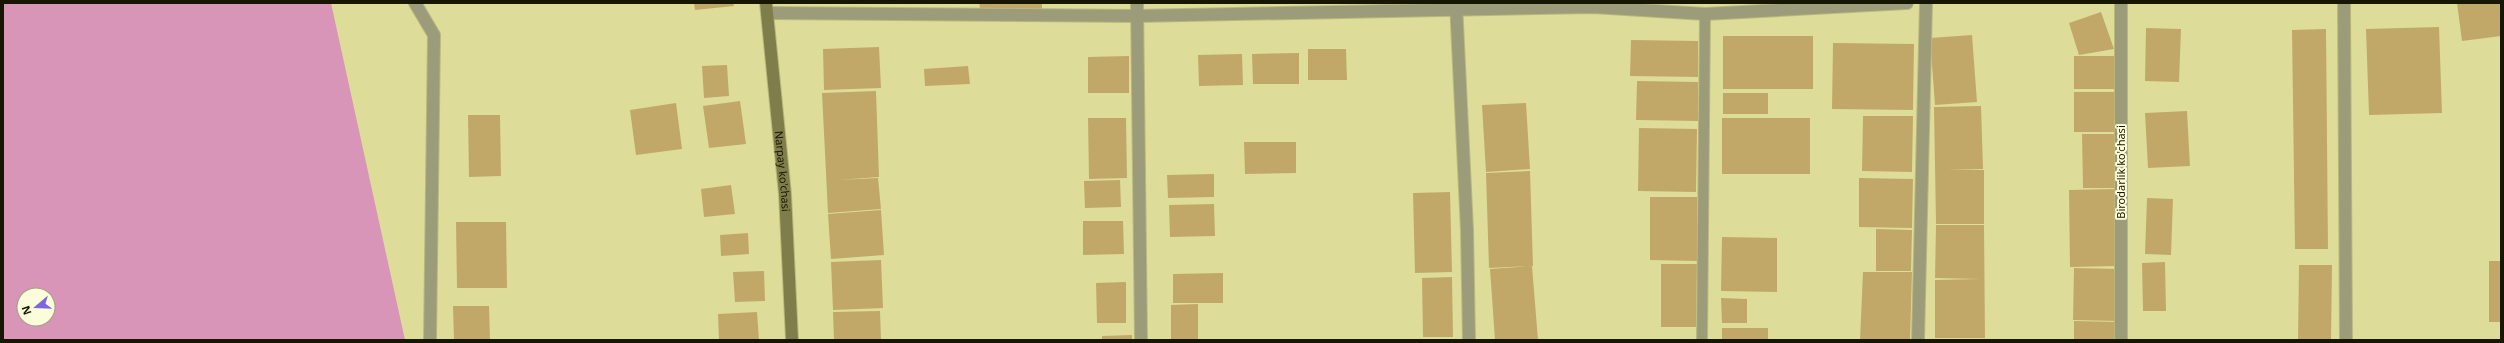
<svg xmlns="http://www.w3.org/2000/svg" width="2504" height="343" viewBox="0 0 2504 343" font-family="'Noto Sans',sans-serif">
	<rect width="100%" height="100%" fill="#dd9"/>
	<path fill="#d995b7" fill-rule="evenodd" d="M3,3H331L405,340H3ZM24,295H48V319H24Z"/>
	<path fill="#c2a868" d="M694,3H733L734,6L695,10Z
		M979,3H1042V11L981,13Z
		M2457,3H2500L2501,36L2462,41Z
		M2101,12L2114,49L2079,55L2069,23Z
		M2439,27L2442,113L2369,115L2366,29Z
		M2146,28L2181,29L2179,82L2145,81Z
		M2326,29L2328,249H2295L2292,30Z
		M1972,35L1977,102L1935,105L1930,38Z
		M1723,36H1813V89H1723Z
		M1631,40L1698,41V77L1630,76Z
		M1833,43L1914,44L1913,110L1832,109Z
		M879,47L881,88L824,90L823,49Z
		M1308,49H1346L1347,80H1308Z
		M1299,53V84H1253L1252,54Z
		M1242,54L1243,85L1199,86L1198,55Z
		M1129,56V93H1088V57Z
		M2074,56H2114V89H2074Z
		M727,65L729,96L704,98L702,66Z
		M968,66L970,84L925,86L924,69Z
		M1637,81L1698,82V121L1636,120Z
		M876,91L879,177L837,180L878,178L881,209L828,213L822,93Z
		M2074,92H2114V132H2074Z
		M1723,93H1768V114H1723Z
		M740,101L746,144L709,148L703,106Z
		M676,103L682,149L636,155L630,110Z
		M1526,103L1530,169L1486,172L1482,105Z
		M1981,106L1983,169L1948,170H1984V224H1936L1934,107Z
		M2187,111L2190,166L2148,168L2145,113Z
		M468,115H500L501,176L469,177Z
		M1863,116H1913L1912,172L1862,171Z
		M1088,118H1126L1127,178L1089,179Z
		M1722,118H1810V174H1722Z
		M1639,128L1697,129L1696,192L1638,191Z
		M2082,134H2115L2116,188H2083Z
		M1244,142H1296V173L1245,174Z
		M1530,171L1533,266L1489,268L1486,173Z
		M1214,174V197L1168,198L1167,175Z
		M1859,178L1913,179L1912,228L1859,227Z
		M1120,180L1121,207L1085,208L1084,181Z
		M731,185L735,214L704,217L701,189Z
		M2116,189L2117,266L2070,267L2069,190Z
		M1450,192L1452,272L1415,273L1413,193Z
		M1650,197H1697V261L1650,260Z
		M2147,198L2173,199L2171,255L2145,254Z
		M1214,204L1215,236L1170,237L1169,205Z
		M881,210L884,255L831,259L828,214Z
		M1083,221H1123L1124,254L1083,255Z
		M456,222H506L507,288H457Z
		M1936,225H1984L1985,338H1935V280L1980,279L1935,278Z
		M1876,229L1912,230L1911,271H1876Z
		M748,233L749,254L721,256L720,235Z
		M1722,237L1777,238V292L1721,291Z
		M881,260L883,308L833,310L831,262Z
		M2489,261H2501V322H2489Z
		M2165,262L2166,311H2143L2142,263Z
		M1661,264H1697L1696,327H1661Z
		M2299,265H2332L2331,340H2298Z
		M1532,266L1538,340H1495L1490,269Z
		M2074,268L2118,269V321L2073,320Z
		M764,271L765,301L735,302L733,272Z
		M1863,272H1912L1910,340H1860Z
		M1223,273V303H1173V274Z
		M1452,277L1453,337H1423L1422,278Z
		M1126,282V323H1097L1096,283Z
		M1721,298L1747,299V323H1722Z
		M1198,304V340H1171V305Z
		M453,306H489L490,340H454Z
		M880,311L881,340H834L833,312Z
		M757,312L759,340H719L718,314Z
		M2074,321L2118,322L2117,340H2074Z
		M1722,328H1768V340H1722Z
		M1132,335V340H1102V336Z"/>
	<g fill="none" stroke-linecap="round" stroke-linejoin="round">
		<defs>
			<path id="service" d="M1702,340L1705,14"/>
			<path id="minor" d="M415,3L434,35L430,340
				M1137,3L1141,340
				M1456,3L1467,230L1469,340
				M2121,3V340
				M2344,3L2346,340
				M1918,340L1926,3"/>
			<path id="tertiary" d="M768,13L1137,16L1593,7L1705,14L1907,3"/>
			<g id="secondary">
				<path id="s1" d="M766,3L785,194L792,340"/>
			</g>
		</defs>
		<use href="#service" stroke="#b9b97d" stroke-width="12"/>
		<use href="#minor" stroke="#b9b97d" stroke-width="14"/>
		<use href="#tertiary" stroke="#b9b97d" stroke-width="14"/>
		<use href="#secondary" stroke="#b9b97d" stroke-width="14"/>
		<use href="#service" stroke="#9c9c7a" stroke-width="10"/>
		<use href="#minor" stroke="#9c9c7a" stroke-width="12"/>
		<use href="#tertiary" stroke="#9c9c7a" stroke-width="12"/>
		<use href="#secondary" stroke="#7f7e4a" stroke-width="12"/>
	</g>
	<g text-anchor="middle" stroke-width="4" stroke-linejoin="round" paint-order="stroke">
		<g font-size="11" fill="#171600" stroke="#fbfcda">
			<text dy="4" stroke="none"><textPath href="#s1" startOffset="169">Narpay ko'chasi</textPath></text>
			<text transform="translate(2121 172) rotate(-90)" y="4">Birodarlik ko'chasi</text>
		</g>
	</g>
	<rect width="2504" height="343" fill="none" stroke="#171600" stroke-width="8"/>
	<g transform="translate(36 307) rotate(251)"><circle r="19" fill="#fbfcda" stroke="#a0a083"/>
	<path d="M0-3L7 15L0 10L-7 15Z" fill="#7e66e2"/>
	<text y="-6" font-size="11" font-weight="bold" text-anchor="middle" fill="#171600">N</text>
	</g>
</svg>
